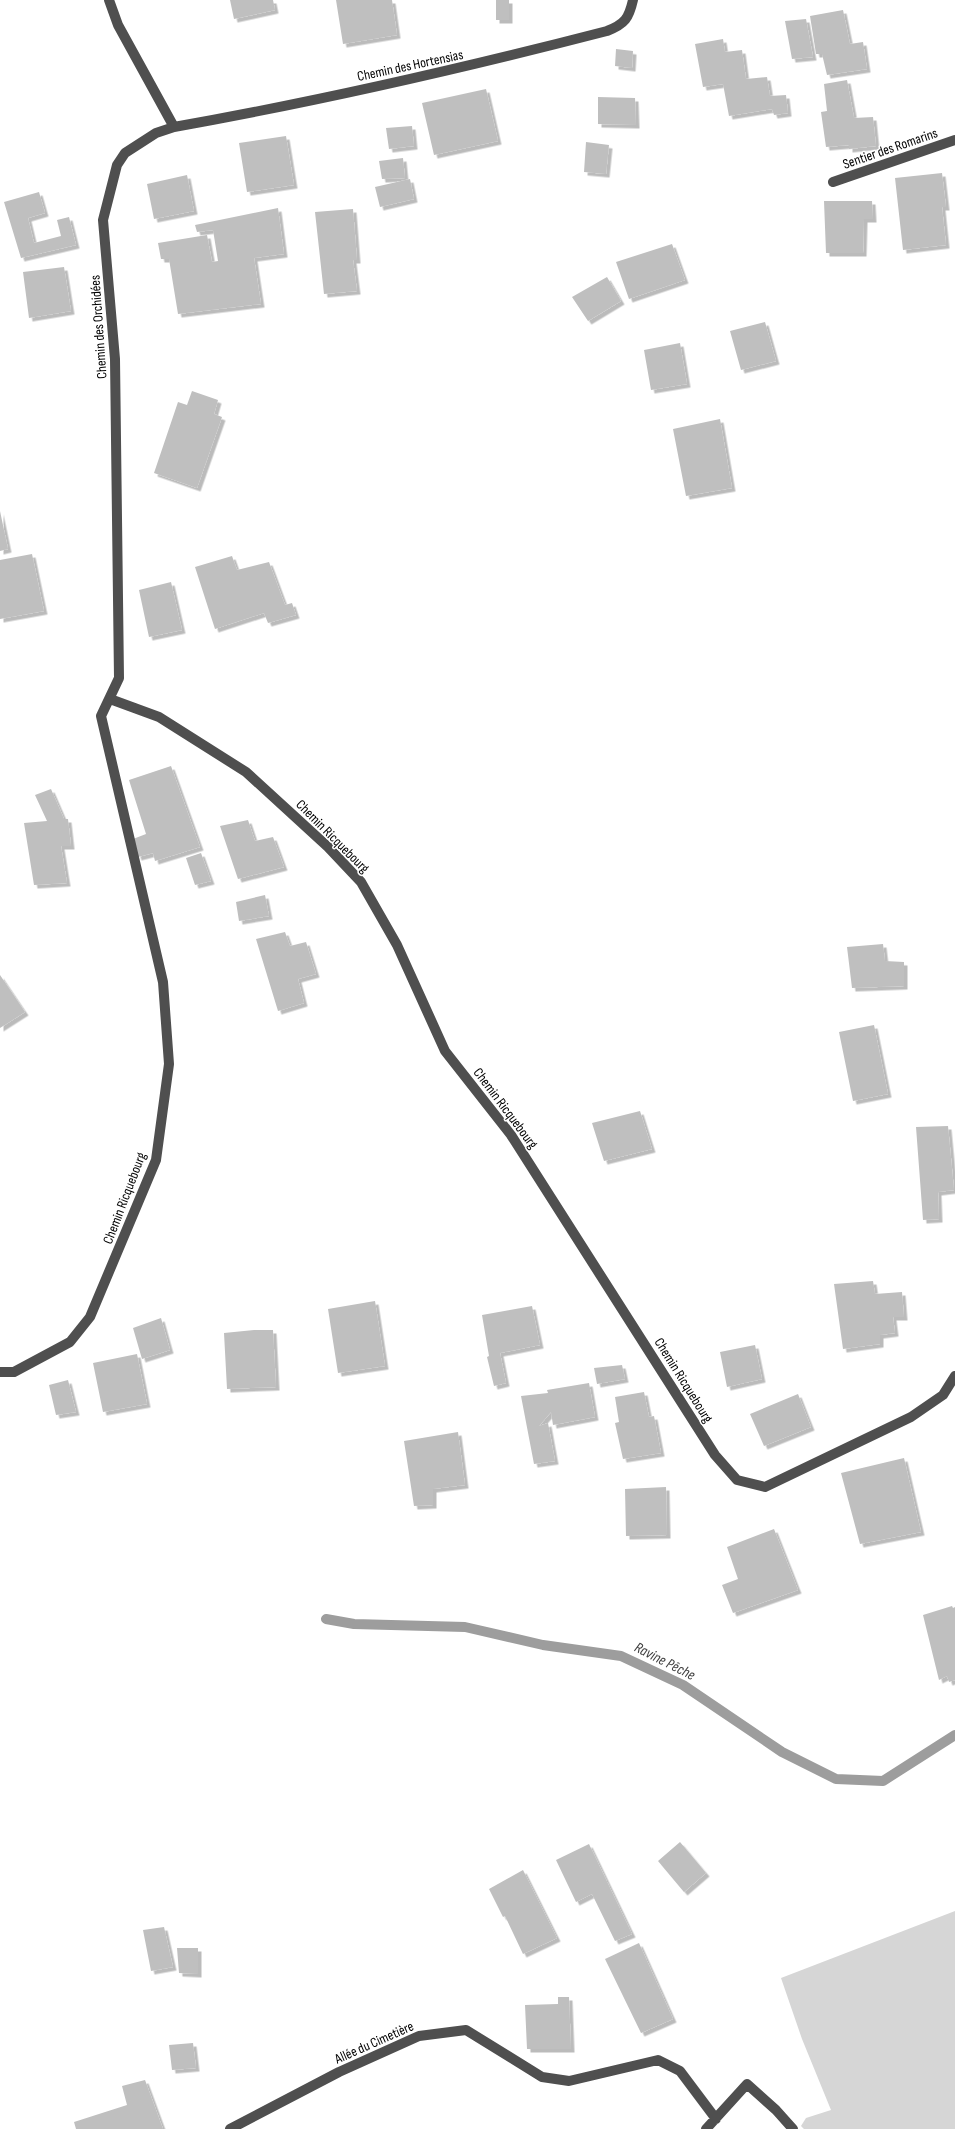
<svg xmlns="http://www.w3.org/2000/svg" width="955" height="2129" viewBox="0 0 955 2129" font-family="'Sofia Sans Condensed',sans-serif">
	<defs>
		<filter id="shadow"><feDropShadow dx="3.5" dy="3.5" stdDeviation="0" flood-color="#0004"/></filter>
	</defs>
	<rect width="100%" height="100%" fill="#fff"/>
	<path fill="#d6d6d6" d="M955,1911V2129H804L801,2126L806,2118L831,2110L802,2039L781,1978Z"/>
	<g fill="none" stroke-linecap="round" stroke-linejoin="round">
		<path stroke="#9d9d9d" stroke-width="10" d="M326,1619L354,1624L465,1627L543,1645L621,1656L683,1685L782,1752L836,1779L883,1781L955,1735"/>
	</g>
	<path fill="#bfbfbf" filter="url(#shadow)" d="M230,0H273L275,10L234,19Z
		M336,0H392L397,35L343,44Z
		M496,0H509V20H496Z
		M843,10L850,44L863,42L867,69L827,75L822,54H816L810,16Z
		M806,19L813,57L792,59L785,21Z
		M723,39L725,52L742,50L746,79L767,77L770,96L786,95L788,113L774,115L772,109L729,116L723,84L703,87L695,44Z
		M616,49L633,51L632,68L615,66Z
		M847,80L854,118L873,117L876,146L849,149V145L826,147L821,112L827,111L824,84Z
		M486,89L498,141L434,155L422,103Z
		M598,97L635,98L636,125L598,124Z
		M412,126L414,146L389,149L386,128Z
		M286,136L294,185L247,192L239,143Z
		M586,142L609,145L606,174L584,172Z
		M403,158L405,178L382,179L379,161Z
		M942,173L946,207H942L946,245L903,250L895,178Z
		M187,175L194,211L154,219L147,184Z
		M410,179L414,199L380,207L375,187Z
		M39,192L45,213L28,218L34,243L61,236L57,220L69,217L76,245L21,258L4,202Z
		M824,201H872L873,219H864L863,253H826Z
		M278,208L284,254L254,258L261,304L178,314L169,259H161L158,243L207,235L212,262L218,261L213,230L197,232L195,225Z
		M353,209L357,260H353L357,291L324,294L315,212Z
		M672,244L685,280L629,299L616,262Z
		M64,267L71,311L29,318L23,272Z
		M607,277L621,301L588,321L572,297Z
		M765,322L776,361L741,370L730,331Z
		M680,343L687,384L651,390L644,350Z
		M192,391L218,400L214,414L222,417L197,488L154,473L178,402L187,405Z
		M720,419L732,488L686,496L673,429Z
		M0,511L8,549L0,551Z
		M32,554L44,611L0,619V560Z
		M232,556L237,570L269,562L285,605L292,603L296,615L268,623L264,613L215,629L195,567Z
		M171,582L182,630L149,637L139,590Z
		M171,766L200,847L155,861L153,853L138,857L133,839L146,834L129,780Z
		M51,789L64,819H68L71,846H61L67,883L34,885L24,823L47,821L35,795Z
		M248,820L255,841L273,837L284,867L238,879L220,826Z
		M201,853L211,881L195,885L186,858Z
		M265,895L269,916L239,921L236,902Z
		M285,932L290,946L306,942L316,974L298,979L304,1003L278,1011L256,939Z
		M883,944L885,961L904,962V986L852,988L847,947Z
		M0,975L25,1012L0,1028Z
		M874,1025L888,1094L853,1101L839,1032Z
		M640,1111L652,1149L604,1161L592,1123Z
		M948,1126L954,1190L938,1192L939,1219L923,1220L916,1127Z
		M873,1281L875,1294L902,1292L904,1317H893L895,1333L880,1335V1344L843,1349L834,1284Z
		M375,1301L385,1366L338,1373L328,1309Z
		M532,1306L540,1345L500,1353L506,1383L494,1386L487,1357L489,1356L482,1315Z
		M161,1318L170,1350L142,1359L133,1328Z
		M254,1330H273L276,1387L227,1389L224,1333Z
		M755,1345L762,1379L727,1387L720,1352Z
		M137,1354L147,1404L103,1412L93,1363Z
		M622,1365L625,1379L597,1384L594,1368Z
		M68,1380L76,1412L56,1415L49,1385Z
		M589,1383L595,1417L553,1425L551,1412L539,1426L548,1423L555,1461L534,1464L521,1396L548,1393L547,1390Z
		M644,1392L649,1417L654,1416L661,1453L623,1459L615,1423L619,1422L615,1397Z
		M798,1394L811,1427L764,1446L750,1414Z
		M458,1432L465,1485L433,1489V1505L414,1506L404,1441Z
		M904,1458L921,1532L860,1544L841,1473Z
		M666,1487L667,1535L626,1536L625,1489Z
		M774,1529L798,1590L733,1613L722,1585L738,1579L727,1547Z
		M952,1606L953,1608L955,1607V1680L949,1682L947,1676L939,1680L923,1615Z
		M680,1842L706,1873L684,1892L658,1861Z
		M589,1844L632,1934L615,1941L592,1894L576,1902L556,1860Z
		M523,1870L557,1938L523,1954L505,1916L503,1917L489,1889Z
		M164,1927L173,1967L151,1971L143,1930Z
		M639,1943L673,2019L641,2033L605,1959Z
		M177,1948H198V1974L179,1973Z
		M558,1997H569L571,2049H527L525,2005L558,2004Z
		M193,2043L196,2068L172,2070L169,2045Z
		M145,2080L163,2129H76L74,2122L127,2105L122,2086Z"/>
	<g fill="none" stroke-linecap="round" stroke-linejoin="round">
		<path stroke="#4f4f4f" stroke-width="10" d="M174,127C320,101 464,68 607,31C625,24 629,18 633,0
			M833,182L955,140
			M110,699L159,717L246,772L328,847L361,882L397,945L445,1051L511,1135L715,1455L737,1480L765,1487L911,1417L943,1395L955,1376
			M0,1372H14L70,1342L90,1317L156,1160L169,1064L163,982L101,716L119,678L115,359L103,220L117,165L125,153L156,133L174,127L118,25L109,0
			M230,2129L339,2072L419,2036L466,2030L542,2077L569,2081L658,2060L680,2071L716,2119
			M706,2129L747,2084L776,2110L793,2129"/>
	</g>
	<g text-anchor="middle" stroke-width="3" stroke-linejoin="round" paint-order="stroke">
		<g font-size="14" fill="#000" stroke="#fff">
			<text transform="translate(410 65) rotate(-12)" y="5">Chemin des Hortensias</text>
			<text transform="translate(890 148) rotate(-19)" y="5">Sentier des Romarins</text>
			<text transform="translate(98 327) rotate(-94)" y="5">Chemin des Orchidées</text>
			<text transform="translate(333 836) rotate(45)" y="5">Chemin Ricquebourg</text>
			<text transform="translate(506 1108) rotate(53)" y="5">Chemin Ricquebourg</text>
			<text transform="translate(124 1198) rotate(-69)" y="5">Chemin Ricquebourg</text>
			<text transform="translate(684 1380) rotate(58)" y="5">Chemin Ricquebourg</text>
			<text transform="translate(374 2042) rotate(-24)" y="5">Allée du Cimetière</text>
		</g>
		<g font-size="15" font-style="italic" fill="#3e3e3e" stroke="#fff">
			<text transform="translate(665 1661) rotate(27)" y="5">Ravine Pêche</text>
		</g>
	</g>
</svg>
